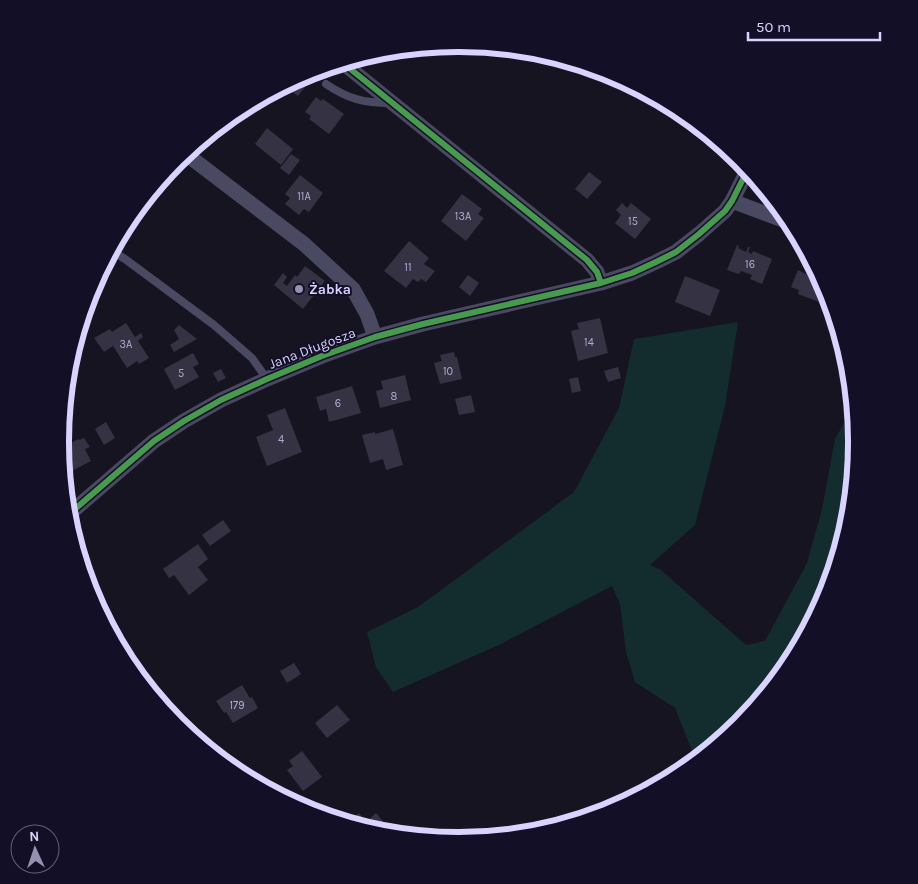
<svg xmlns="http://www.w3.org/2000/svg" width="918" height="884" viewBox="0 0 918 884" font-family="Karla,sans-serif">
	<rect width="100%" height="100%" fill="#161421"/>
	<path fill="#132c2d" d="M738,322L725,406L695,525L650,565L661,570L746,645L765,641L807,563L822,509L835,439L854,405L857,442L850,520L827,595L790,663L740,724L698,758L691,748L675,708L635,682L626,652L620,604L612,586L501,644L393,692L376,667L367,632L418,607L574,492L619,408L634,339Z"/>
	<path fill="#343243" d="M317,71L298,96L284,86L307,74Z
		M316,97L321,101L323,99L344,114L329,134L309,119L311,116L305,112Z
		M267,128L293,149L281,165L255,144Z
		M291,154L300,160L289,175L280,168Z
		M589,172L602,182L587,199L575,189Z
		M300,175L323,193L309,212L304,209L299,215L285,204L290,198L285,194Z
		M462,194L482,209L478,214L484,218L466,241L441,221Z
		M622,203L627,208L631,203L651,219L635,239L615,223L621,215L616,210Z
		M409,241L429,258L424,264L435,271L426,282L421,279L418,282L413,279L406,288L384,271Z
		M737,245L739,246L738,248L746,252L748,247H750L748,252L752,254L753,251L772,259L762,284L750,279L752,275L741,271L739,274L727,270Z
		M305,266L325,281L303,309L274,285L283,273L287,277L283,283L287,286L295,275L297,277Z
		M798,270L806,274L808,270L819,275L829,295H827L823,293L819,302L798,294L799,290L791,287Z
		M468,275L479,283L470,296L459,287Z
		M685,276L720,290L710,316L675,302Z
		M600,318L608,353L578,361L571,331L579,329L577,323Z
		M126,323L135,337L141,333L143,337L138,341L149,358L139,364L137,361L127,368L113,346L104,352L94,338L110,329L112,332Z
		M179,325L197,339L174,352L170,345L179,339L174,330Z
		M454,352L455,357H457L462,379L440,384L434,363L442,361L440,355Z
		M193,353L199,364L193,367L199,377L175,390L164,369Z
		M618,367L621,378L608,382L604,371Z
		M221,369L226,378L218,382L213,373Z
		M405,375L411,400L380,408L376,391L383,389L381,381Z
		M578,377L581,391L572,393L569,379Z
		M352,386L361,413L329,422L326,409L320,411L316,397Z
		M471,395L475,412L459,415L455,399Z
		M285,408L302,452L267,466L256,437L273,430L267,415Z
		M106,422L115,438L104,445L95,429Z
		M393,429L403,465L386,470L383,459L370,463L362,435L375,432V434Z
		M84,438L90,447L85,449L91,461L70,472L62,456L61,447L79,439V440Z
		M223,520L231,531L210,546L202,535Z
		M198,544L208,559L198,567L208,580L189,595L174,575L169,578L163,569Z
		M294,663L301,674L287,683L280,671Z
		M242,685L250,698L252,697L258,708L233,723L226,712L224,713L216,701Z
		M337,705L350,720L327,738L315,723Z
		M302,751L322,777L303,791L287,770L293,766L289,761Z
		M359,813L366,822L376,813L390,830L387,833H381L348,823Z"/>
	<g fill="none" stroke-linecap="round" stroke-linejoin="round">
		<path stroke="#4a4962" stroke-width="8" d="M326,84C348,99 364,103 390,103
			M112,251L125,259L214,325L252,358L267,379"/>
		<path stroke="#4a4962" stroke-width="15" d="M343,63L587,260L597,272L601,283
			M186,154L304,244L353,289L367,314L375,337
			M732,201L791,223
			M68,515L154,441L184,421L221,400L267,379L322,356L375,337L423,324L601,283L632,273L656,262L676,252L699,234L725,211L732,201L748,169"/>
		<defs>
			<path id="cycleway" d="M343,63L587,260L597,272L601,283
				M68,515L154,441L184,421L221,400L267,379L322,356L375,337L423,324L601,283L632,273L656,262L676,252L699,234L725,211L732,201L748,169
				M79,556L122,641L153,694"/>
		</defs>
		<use href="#cycleway" stroke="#130f26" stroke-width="9"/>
		<use href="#cycleway" stroke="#469c4c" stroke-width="6"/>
	</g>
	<circle fill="#9591b1" stroke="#130f26" stroke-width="2" cx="299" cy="289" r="5"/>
	<g text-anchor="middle" stroke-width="4" stroke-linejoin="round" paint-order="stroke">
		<g font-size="11" fill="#b0acd0">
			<text x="304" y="200">11A</text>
			<text x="463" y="220">13A</text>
			<text x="633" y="225">15</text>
			<text x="750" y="268">16</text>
			<text x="408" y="271">11</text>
			<text x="589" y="346">14</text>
			<text x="126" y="348">3A</text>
			<text x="448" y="375">10</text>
			<text x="181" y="377">5</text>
			<text x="394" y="400">8</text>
			<text x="338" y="407">6</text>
			<text x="281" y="443">4</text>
			<text x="237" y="709">179</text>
		</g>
		<g font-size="14" font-weight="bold" fill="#d9d4ff" stroke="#130f26" text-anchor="start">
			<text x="309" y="294">Żabka</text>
		</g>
		<g font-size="14" fill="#d9d4ff" stroke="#130f26">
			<text transform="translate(312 348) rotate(-21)" y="5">Jana Długosza</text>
		</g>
	</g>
	<path d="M0 0H918V884H0ZM458 52H459A389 389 0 0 1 848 441V443A389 389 0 0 1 459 832H458A389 389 0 0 1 69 443V441A389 389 0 0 1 458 52Z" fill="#130f26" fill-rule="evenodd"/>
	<path fill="none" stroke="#d9d4ff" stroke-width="6" d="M458 52H459A389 389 0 0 1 848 441V443A389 389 0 0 1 459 832H458A389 389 0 0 1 69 443V441A389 389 0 0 1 458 52Z"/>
	<g transform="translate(35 849) rotate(357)"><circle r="24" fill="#130f26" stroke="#625e7d"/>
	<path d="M0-4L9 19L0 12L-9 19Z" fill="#9591b1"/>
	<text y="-8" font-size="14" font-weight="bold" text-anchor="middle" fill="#d9d4ff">N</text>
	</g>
	<path d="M748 32v8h132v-8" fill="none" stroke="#d9d4ff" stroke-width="2.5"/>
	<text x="756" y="32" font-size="15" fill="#d9d4ff" stroke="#130f26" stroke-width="4" paint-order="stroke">50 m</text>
</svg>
